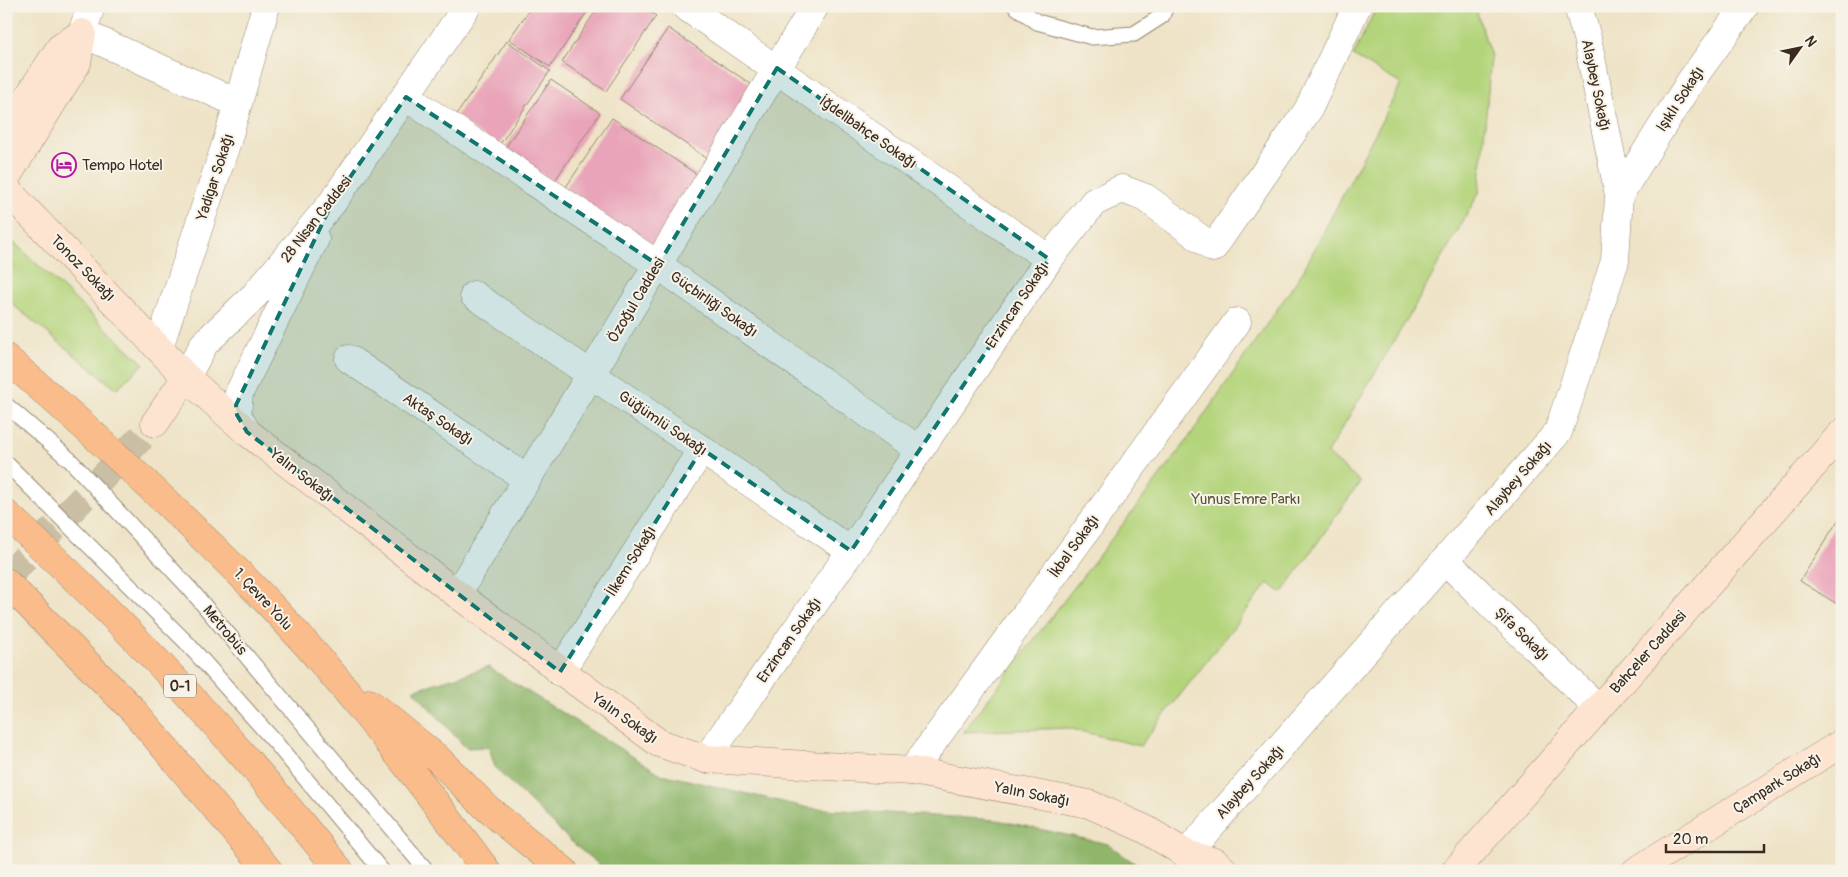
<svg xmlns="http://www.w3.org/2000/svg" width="1848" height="877" viewBox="0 0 1848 877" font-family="Pangolin,sans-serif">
	<rect width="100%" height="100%" fill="#f7f3e8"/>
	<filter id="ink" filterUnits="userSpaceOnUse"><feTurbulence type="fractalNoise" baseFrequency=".02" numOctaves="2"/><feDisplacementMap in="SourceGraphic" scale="10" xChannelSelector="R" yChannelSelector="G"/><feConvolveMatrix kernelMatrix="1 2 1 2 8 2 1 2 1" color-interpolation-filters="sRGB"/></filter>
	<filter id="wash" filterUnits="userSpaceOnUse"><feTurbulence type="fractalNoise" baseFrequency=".0096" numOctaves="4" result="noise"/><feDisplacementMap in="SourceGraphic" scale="20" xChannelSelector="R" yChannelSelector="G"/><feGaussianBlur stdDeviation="1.12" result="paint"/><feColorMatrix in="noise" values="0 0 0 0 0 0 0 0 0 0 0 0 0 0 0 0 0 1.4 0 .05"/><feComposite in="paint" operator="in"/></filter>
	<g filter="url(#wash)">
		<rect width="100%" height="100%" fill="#eee3c6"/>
		<path fill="#b4d47b" stroke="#787f4c" d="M1377,6H1475L1491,57L1479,193L1412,311L1327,453L1360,482L1282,593L1268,583L1140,746L1068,728L963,732L1183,446L1302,273L1401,84L1353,56Z
			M6,235L144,364L116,389L6,299Z"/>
		<path fill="#8fb66b" stroke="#657044" d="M488,667L661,774L809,808L997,820L1108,844L1145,871H607L576,846L495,768L489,747L466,748L413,690Z"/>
		<g id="blocks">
			<path fill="#e9a4b9" d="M532,6H591L550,67L509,39Z
				M599,6H642L656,16L606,91L562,62Z
				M668,28L761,91L712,162L620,99Z
				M507,41L550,71L498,147L455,117Z
				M551,80L600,113L554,182L505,148Z
				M612,118L704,179L654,254L562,193Z
				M1842,514V607L1800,581Z"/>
		</g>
	</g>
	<g filter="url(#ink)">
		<use href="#blocks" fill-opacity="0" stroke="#948672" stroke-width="1"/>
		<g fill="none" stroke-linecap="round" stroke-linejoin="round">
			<path stroke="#cabea4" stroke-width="28" stroke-dasharray="28 14" stroke-linecap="butt" d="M6,578L155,423"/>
			<defs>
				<path id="service" d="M1015,6L1037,22L1092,37L1134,34L1162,16L1166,6
					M6,405L70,460L191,590L427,871
					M6,463L186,642L275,742L382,871"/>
				<path id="minor" d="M91,6L82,33L237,103
					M685,6L1049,259
					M406,97L658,265L919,450
					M1619,195L1690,82L1745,6
					M474,295L851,551
					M159,347L228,138L266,6
					M349,359L527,479
					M1446,561L1598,708
					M560,672L702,449
					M706,759L851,551L1049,259L1094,202L1122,189L1146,198L1213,248L1308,110L1357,6
					M912,771L1237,322
					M1186,854L1558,432L1615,261L1619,195L1587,38L1578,6"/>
				<path id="tertiary" d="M186,377L204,344L255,295L332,203L467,6
					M247,432L237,415L239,393L315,239
					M457,594L815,6"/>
				<path id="secondary" d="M6,131L60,48L82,33
					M6,178L77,63L82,33
					M6,189L186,377L247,432L457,594L659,743L706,759L912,771L1089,804L1145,829L1186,854L1215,862L1225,871
					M155,423L186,377
					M1455,871L1842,433
					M1636,871L1842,743"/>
				<path id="trunk" d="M6,358C87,427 166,500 241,575C332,666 411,769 487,871
					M6,514C127,623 238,744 340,871
					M6,582L132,709L269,871
					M369,703L436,757L488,809L564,871"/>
			</defs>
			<use href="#service" stroke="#948672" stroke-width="17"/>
			<use href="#minor" stroke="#948672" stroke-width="29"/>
			<use href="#tertiary" stroke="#948672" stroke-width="29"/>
			<use href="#secondary" stroke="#948672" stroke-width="29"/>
			<use href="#trunk" stroke="#948672" stroke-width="29"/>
			<use href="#service" stroke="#fff" stroke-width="15"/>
			<use href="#minor" stroke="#fff" stroke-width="28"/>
			<use href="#tertiary" stroke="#fff" stroke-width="28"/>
			<use href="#secondary" stroke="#fde4d1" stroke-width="28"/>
			<use href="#trunk" stroke="#fabc8b" stroke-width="28"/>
		</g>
	</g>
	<path fill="#0f766e" fill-opacity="0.2" stroke="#0f766e" stroke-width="4" stroke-dasharray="10 6" stroke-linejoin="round" d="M777,68L1049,259L851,551L702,449L560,672L247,432L237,415L236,405L332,203L406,97L658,265Z"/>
	<defs>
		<symbol id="hotel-ring" viewBox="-11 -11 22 22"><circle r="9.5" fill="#f7f3e8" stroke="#b5179e" stroke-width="1.5"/><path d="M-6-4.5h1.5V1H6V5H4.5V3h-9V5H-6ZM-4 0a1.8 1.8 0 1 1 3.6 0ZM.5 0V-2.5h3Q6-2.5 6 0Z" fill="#b5179e"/></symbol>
	</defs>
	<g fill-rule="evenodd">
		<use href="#hotel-ring" x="50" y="151" width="28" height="28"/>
	</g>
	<g text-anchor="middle" stroke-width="4" stroke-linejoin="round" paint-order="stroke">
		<rect fill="#f7f3e8" stroke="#73665b" stroke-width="1" x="164" y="674.5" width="32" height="23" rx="4"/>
		<g font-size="14" font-weight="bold" fill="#3b2a1e">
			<text x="180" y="691">O-1</text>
		</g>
		<g font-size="15" fill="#3b2a1e" stroke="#f7f3e8">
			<text transform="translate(1596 85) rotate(78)" y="5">Alaybey Sokağı</text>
			<text transform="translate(1680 99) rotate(-57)" y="5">Işıklı Sokağı</text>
			<text transform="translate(868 132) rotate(35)" y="5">İğdelibahçe Sokağı</text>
			<text transform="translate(215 177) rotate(-72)" y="5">Yadigar Sokağı</text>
			<text transform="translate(316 219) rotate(-52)" y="5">28 Nisan Caddesi</text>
			<text transform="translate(83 268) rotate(46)" y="5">Tonoz Sokağı</text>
			<text transform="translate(636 300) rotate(-59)" y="5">Özoğul Caddesi</text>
			<text transform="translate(714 304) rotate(35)" y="5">Güçbirliği Sokağı</text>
			<text transform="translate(1017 305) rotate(-56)" y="5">Erzincan Sokağı</text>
			<text transform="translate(438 419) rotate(34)" y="5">Aktaş Sokağı</text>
			<text transform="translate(663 423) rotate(34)" y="5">Güğümlü Sokağı</text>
			<text transform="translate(302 475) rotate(38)" y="5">Yalın Sokağı</text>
			<text transform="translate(1518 478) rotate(-49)" y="5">Alaybey Sokağı</text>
			<text transform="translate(1074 546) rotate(-54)" y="5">İkbal Sokağı</text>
			<text transform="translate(631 561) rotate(-58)" y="5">İlkem Sokağı</text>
			<text transform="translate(263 599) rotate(47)" y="5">1. Çevre Yolu</text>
			<text transform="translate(225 630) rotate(50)" y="5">Metrobüs</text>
			<text transform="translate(1522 634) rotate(44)" y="5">Şifa Sokağı</text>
			<text transform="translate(789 640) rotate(-55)" y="5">Erzincan Sokağı</text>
			<text transform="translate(1648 652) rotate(-48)" y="5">Bahçeler Caddesi</text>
			<text transform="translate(625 718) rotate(35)" y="5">Yalın Sokağı</text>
			<text transform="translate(1250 782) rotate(-48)" y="5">Alaybey Sokağı</text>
			<text transform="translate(1777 783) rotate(-32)" y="5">Çampark Sokağı</text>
			<text transform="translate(1032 794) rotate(11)" y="5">Yalın Sokağı</text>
		</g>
		<g font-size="15" fill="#3b2a1e" stroke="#f7f3e8" text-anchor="start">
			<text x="82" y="170">Tempo Hotel</text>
		</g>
		<g font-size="15" fill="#595435" stroke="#f7f3e8">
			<text x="1246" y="504">Yunus Emre Parkı</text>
		</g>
	</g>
	<rect width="1848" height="877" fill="none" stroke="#f7f3e8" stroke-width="25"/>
	<g transform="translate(1800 48) rotate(57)" stroke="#f7f3e8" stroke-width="4" paint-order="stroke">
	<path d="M0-4L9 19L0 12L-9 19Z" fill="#3b2a1e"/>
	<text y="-8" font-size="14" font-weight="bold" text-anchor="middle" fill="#3b2a1e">N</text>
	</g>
	<path d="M1666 844v8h98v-8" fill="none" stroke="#3b2a1e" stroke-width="2.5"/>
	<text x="1673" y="844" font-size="15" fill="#3b2a1e" stroke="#f7f3e8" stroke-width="4" paint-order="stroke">20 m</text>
</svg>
